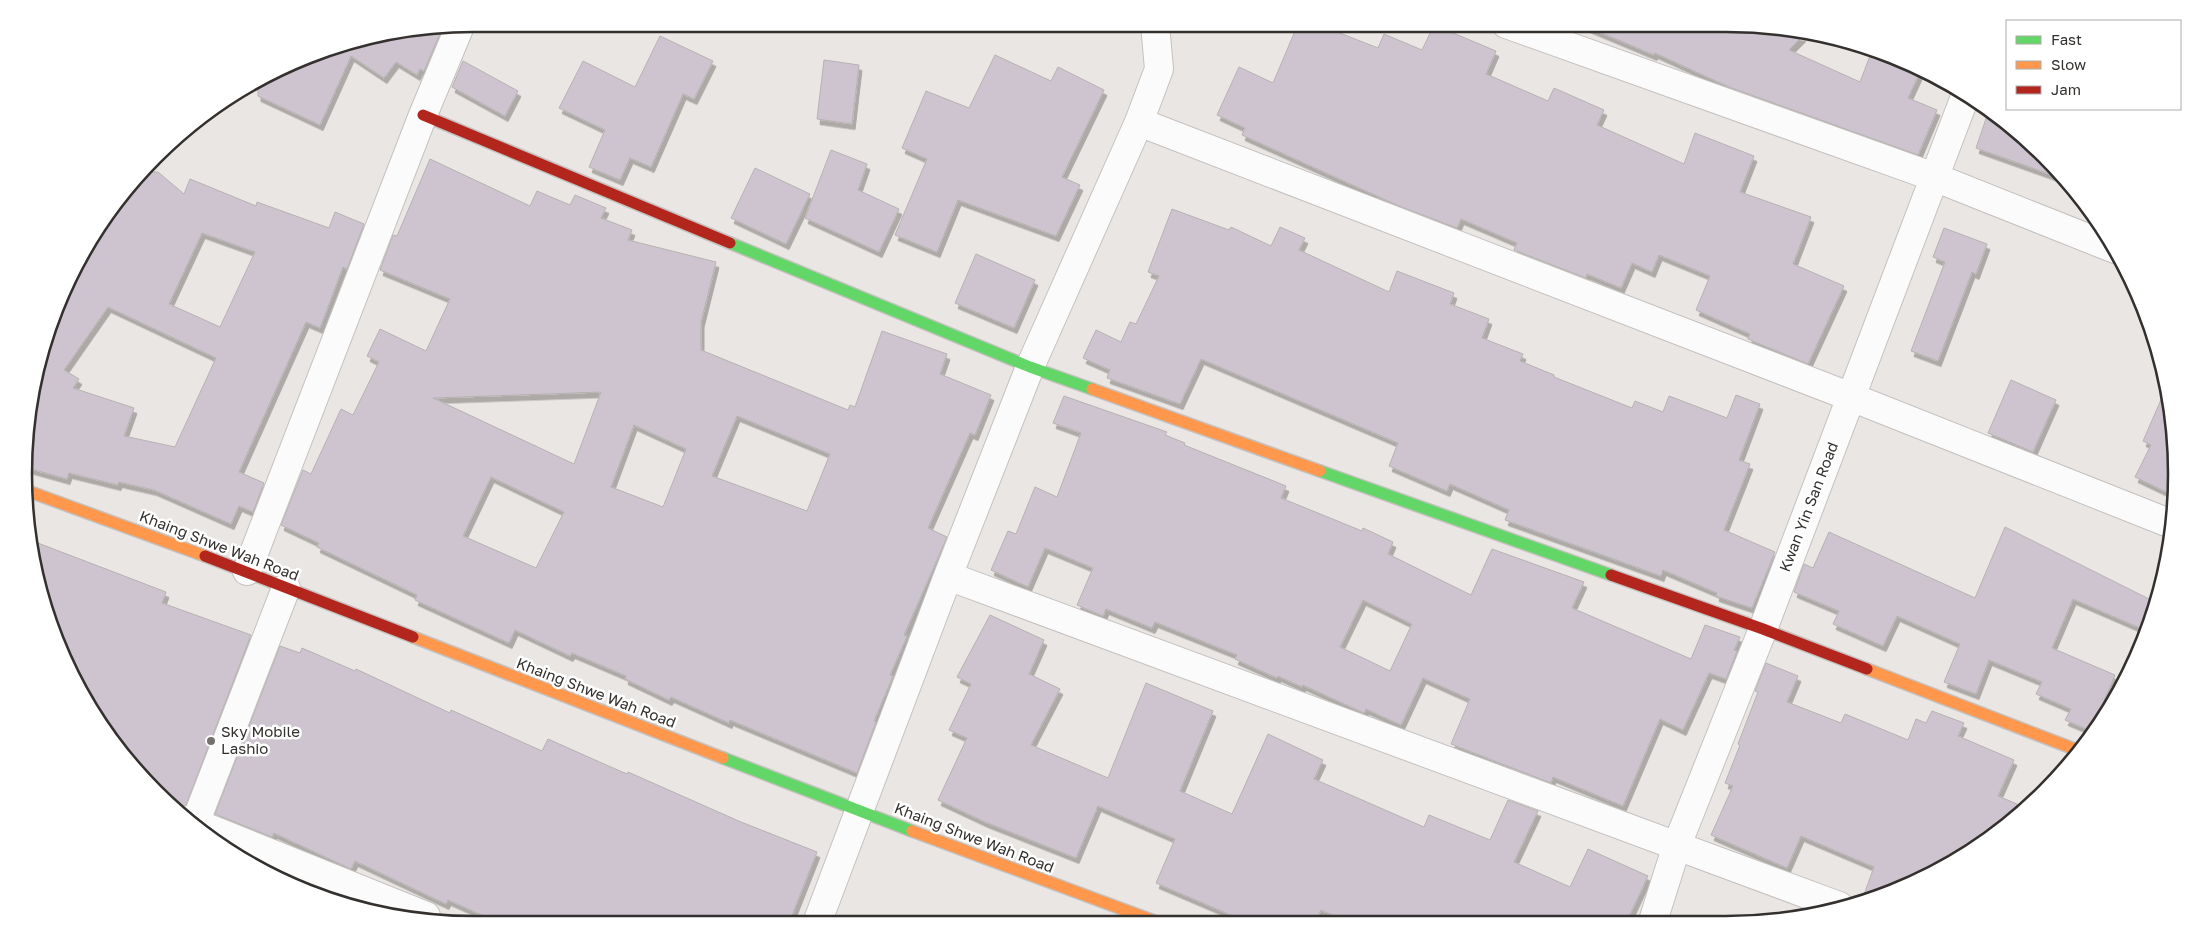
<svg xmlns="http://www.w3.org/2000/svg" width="2201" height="948" viewBox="0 0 2201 948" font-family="'Golos Text',sans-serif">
	<defs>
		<filter id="shadow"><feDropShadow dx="3" dy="5.5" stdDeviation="0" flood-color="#0004"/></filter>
	</defs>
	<rect width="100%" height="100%" fill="#eae6e3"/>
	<path fill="#cec4cf" stroke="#b5b2b2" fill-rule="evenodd" filter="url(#shadow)" d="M1298,24H1317L1378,48L1384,34L1422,50L1434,25L1496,51L1486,74L1548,101L1554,88L1604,110L1597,125L1684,164L1695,133L1754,156L1740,192L1811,217L1793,264L1844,286L1808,364L1748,339L1750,334L1696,310L1710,276L1659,255L1652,272L1632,263L1621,288L1587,274L1586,278L1514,250L1517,243L1461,219L1457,228L1399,206L1242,135L1245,128L1217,115L1239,67L1273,83Z
		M1580,24H1727L1803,36L1789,50L1860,82L1873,48L1921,70L1908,98L1937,110L1918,155L1729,87L1655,53L1654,55Z
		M442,29L424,71L420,69L417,75L396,62L384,78L351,56L320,125L258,96V80L329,48Z
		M660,36L713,61L694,99L683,94L651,167L630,158L620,180L589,167L605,130L559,108L583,61L635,87Z
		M995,55L1051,81L1058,67L1104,90L1062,177L1080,185L1056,236L958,200L937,252L895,235L927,159L902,148L926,91L969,108Z
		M824,60L859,65L852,124L817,119Z
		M463,61L518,91L505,116L452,87Z
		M1989,110L2024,136L2066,180L1976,148Z
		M831,150L867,164L858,190L899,209L879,252L805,218Z
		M430,159L530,206L537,191L570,205L575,195L606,208L601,218L632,230L628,240L716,262L701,322V350L848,410L850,405L855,407L882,331L947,354L940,374L991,395L975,435L970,433L928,528L947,537L904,635L907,636L890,675L893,676L874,721L876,722L857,773L730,720L729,723L671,697L669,700L625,679L626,676L572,653L570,656L515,630L509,643L415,600L417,595L317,547L319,543L281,525L303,470L311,474L341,409L353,415L379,362L367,356L380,329L426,351L450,299L380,270L393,235L397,236ZM601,392L574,464L433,398ZM737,416L830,454L807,511L712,476ZM634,425L686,449L663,507L611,487ZM491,477L564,512L536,568L463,536Z
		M755,168L810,194L786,244L731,218Z
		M147,172H158L184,194L190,179L256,206L257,202L329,228L335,212L364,224L347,269L343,267L320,328L306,322L239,472L264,483L253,512L239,506L231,524L154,490L119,482L118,485L69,473L67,479L24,467L32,386L76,271L100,229ZM202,233L255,252L220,327L169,304ZM108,307L216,358L175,447L124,436L134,408L73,388L79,379L64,370Z
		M1172,209L1229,230L1231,227L1271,246L1280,227L1305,238L1299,250L1389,292L1397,271L1454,293L1450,304L1489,319L1482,338L1523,354L1520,361L1554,375V377L1632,408L1635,401L1663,412L1669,396L1727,418L1736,395L1760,404L1739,460L1750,464L1724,530L1775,552L1752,608L1716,596L1717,593L1663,570L1661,576L1505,520L1509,510L1450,484L1447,491L1389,466L1398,443L1201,359L1180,404L1107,378L1110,370L1083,358L1096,330L1121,342L1130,322L1136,324L1159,276L1148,272Z
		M1944,228L1987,244L1976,274L1972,272L1938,361L1911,351L1945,262L1933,257Z
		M976,254L1035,280L1014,328L955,303Z
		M2011,380L2056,400L2033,452L1988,433Z
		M2167,386L2176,445L2175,496L2135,477L2151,445L2143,441Z
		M1064,396L1167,432L1165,435L1185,443L1184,445L1286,486L1281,498L1362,531L1363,528L1393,542L1388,554L1471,595L1492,549L1584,582L1572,608L1691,659L1705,625L1740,637L1734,650L1737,651L1726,679L1709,673L1683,730L1660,719L1623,806L1553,777L1551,783L1451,744L1470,699L1423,678L1401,725L1366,709L1364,713L1303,685L1302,687L1278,676L1277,678L1235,659L1237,655L1155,622L1152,628L1106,609L1103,616L1077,605L1093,568L1045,548L1028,587L991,570L1008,531L1016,534L1035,487L1057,497L1081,433L1053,423ZM1363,600L1412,624L1390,671L1340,647Z
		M2005,527L2157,603L2153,619L2147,631L2073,599L2052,648L2115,675L2091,731L2065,720L2071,709L2036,694L2042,682L1989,660L1976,694L1944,682L1960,644L1897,616L1883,646L1833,624L1839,611L1794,592L1804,564L1813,568L1829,532L1975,598Z
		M30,540L166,592L162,603L251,635L186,805L183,806L166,800L135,771L84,699L32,562Z
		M990,615L1044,640L1029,674L1060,689L1031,745L1108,778L1146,683L1213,711L1180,791L1232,814L1268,734L1323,760L1314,779L1424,827L1429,815L1490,840L1508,800L1538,811L1514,862L1570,887L1588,849L1648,876L1627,921L1348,922L1321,910L1315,922H1247L1156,883L1175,839L1098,806L1076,858L985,822L938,800L967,738L949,730L971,684L957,677Z
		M280,646L300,653L302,648L355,671L356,669L450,713L451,710L542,751L548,739L604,764L627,774L628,772L741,822L817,852L789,923L502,924L448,900L446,904L355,861L351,869L274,833L272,837L215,814Z
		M1766,663L1798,676L1787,702L1841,723L1845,714L1908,740L1916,719L1926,723L1932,711L1964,723L1958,736L2014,760L1998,796L2024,807L2001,831L1900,890L1862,900L1874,867L1801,836L1787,868L1711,835L1733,786L1725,783L1740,745L1738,744L1758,692L1755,691Z"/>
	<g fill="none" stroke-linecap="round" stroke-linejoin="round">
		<defs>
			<path id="street" d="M1506,24L1934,177L2115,249
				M1139,122L1851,397L2174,525
				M247,571L423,115L460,26
				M948,576L1839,906
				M188,820L426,916
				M194,826L286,588
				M1653,921L1677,845L1763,629L1966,94
				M817,923L948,576L1030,367L1139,122L1159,69L1155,24"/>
			<path id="fast" d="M730,243L1030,367L1092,389
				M1320,471L1611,575
				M723,758L912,831"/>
			<path id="slow" d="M1092,389L1320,471
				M25,490L205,556
				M413,637L723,758
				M1867,669L2077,750
				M912,831L1157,922"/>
			<path id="jam" d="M423,115L730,243
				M205,556L413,637
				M1611,575L1763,629L1867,669"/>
		</defs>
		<use href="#street" stroke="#c5c1bf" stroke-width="30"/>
		<use href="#fast" stroke="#c5c1bf" stroke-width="14"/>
		<use href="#slow" stroke="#c5c1bf" stroke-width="14"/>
		<use href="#jam" stroke="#c5c1bf" stroke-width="14"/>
		<use href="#street" stroke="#fcfbfb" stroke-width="28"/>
		<use href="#fast" stroke="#63d668" stroke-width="11"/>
		<use href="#slow" stroke="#ff974d" stroke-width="11"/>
		<use href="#jam" stroke="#b3261e" stroke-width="11"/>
	</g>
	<circle fill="#73706d" stroke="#fff" stroke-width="2" cx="211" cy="741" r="5"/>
	<g text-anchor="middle" stroke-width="5" stroke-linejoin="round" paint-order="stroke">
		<g font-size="15" fill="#33302e" stroke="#fff">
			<text transform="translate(1809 507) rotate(-69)" y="5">Kwan Yin San Road</text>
			<text transform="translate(219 546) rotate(21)" y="5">Khaing Shwe Wah Road</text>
			<text transform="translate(596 693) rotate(21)" y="5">Khaing Shwe Wah Road</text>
			<text transform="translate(974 838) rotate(21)" y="5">Khaing Shwe Wah Road</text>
		</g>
		<g font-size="15" fill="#33302e" stroke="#fff" text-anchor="start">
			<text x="221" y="737">Sky Mobile<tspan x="221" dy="17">Lashio</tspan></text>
		</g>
	</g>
	<path d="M0 0H2201V948H0ZM474 32H1726A442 442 0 0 1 2168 474V474A442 442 0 0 1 1726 916H474A442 442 0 0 1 32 474V474A442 442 0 0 1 474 32Z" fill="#fff" fill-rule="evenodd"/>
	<path fill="none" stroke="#33302e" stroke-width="2.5" d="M474 32H1726A442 442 0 0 1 2168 474V474A442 442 0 0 1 1726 916H474A442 442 0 0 1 32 474V474A442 442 0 0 1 474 32Z"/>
	<rect x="2006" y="20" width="175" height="90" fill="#ffffff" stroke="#adacab"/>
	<rect x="2016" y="36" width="25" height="8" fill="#63d668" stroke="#adacab"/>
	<text x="2051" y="45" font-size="15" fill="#33302e">Fast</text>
	<rect x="2016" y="61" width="25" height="8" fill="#ff974d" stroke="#adacab"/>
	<text x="2051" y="70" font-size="15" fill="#33302e">Slow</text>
	<rect x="2016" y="86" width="25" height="8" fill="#b3261e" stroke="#adacab"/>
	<text x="2051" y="95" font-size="15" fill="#33302e">Jam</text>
</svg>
